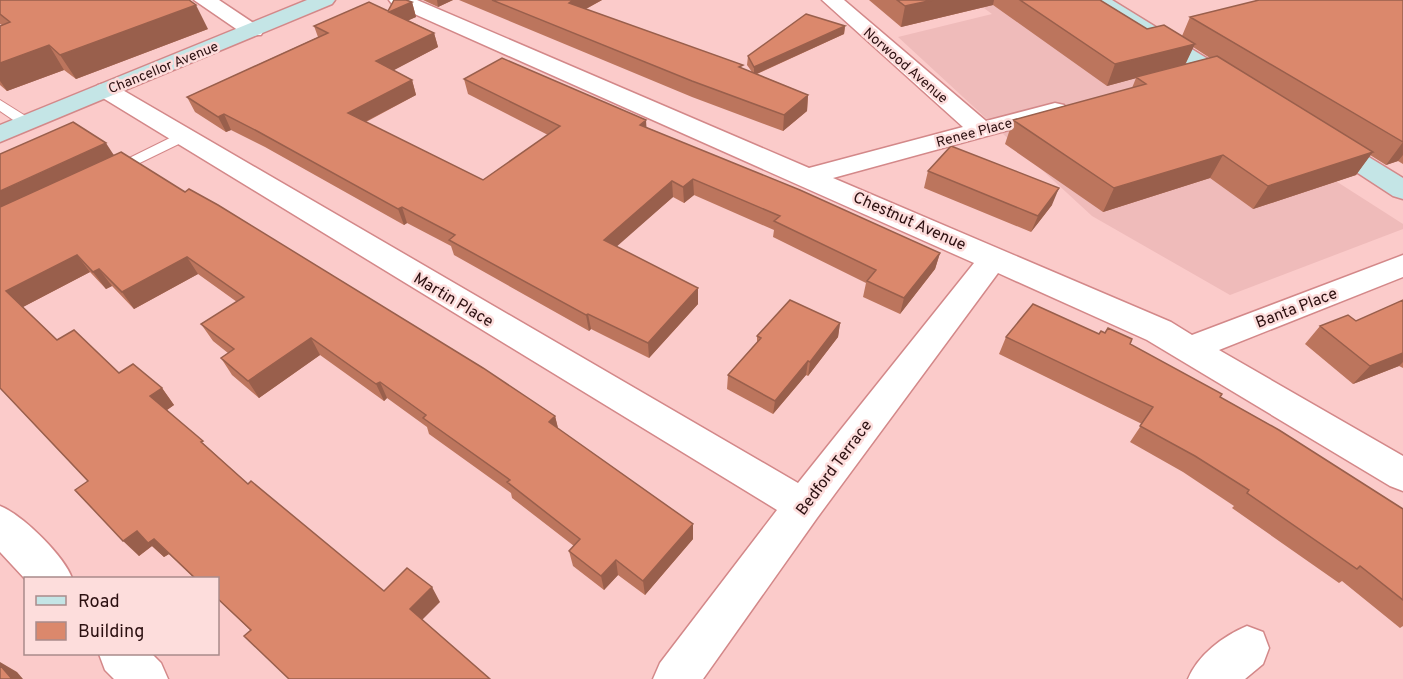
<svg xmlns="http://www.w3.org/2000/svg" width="1403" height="679" viewBox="0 0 1403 679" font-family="Overpass,sans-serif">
	<rect width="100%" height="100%" fill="#fbcbca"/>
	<path fill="#efbbba" d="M973,0H1053L1403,224V229L1230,295L1092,216L898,37L992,14Z"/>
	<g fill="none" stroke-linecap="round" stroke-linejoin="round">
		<defs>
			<path id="service" d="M0,100L32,120L34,123L32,126H22L0,111Z
				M182,132L187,134L190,137L187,140L117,174L111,176L103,171Z"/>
			<path id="minor" d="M194,0H219L264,30L261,35H245Z
				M389,0H417L809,168L963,127L822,0H844L986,121L1055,103L1064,105L1067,110L1064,115L833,178L1171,322L1192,335L1403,255V277L1219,350L1403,456V491L1390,486L1147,340L998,273L817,518L703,679H653L660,663L777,510L98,95L94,90L98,85L106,83L114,85L798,483L974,263L392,4Z
				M0,506C23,515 64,556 72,578L26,580L0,552Z
				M1247,626L1263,632L1269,648L1263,664L1245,679H1188C1198,655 1223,636 1247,626Z
				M99,654H152L161,663L168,679H114L105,670Z"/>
			<path id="secondary" d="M307,0H335L332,4L0,142V125Z
				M1088,0H1112L1242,80L1246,85L1242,90H1226Z
				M1327,134L1336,137L1403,178V199L1393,196L1318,147L1314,142L1318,137Z"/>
		</defs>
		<use href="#service" stroke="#d38889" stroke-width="2"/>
		<use href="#minor" stroke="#d38889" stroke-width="3"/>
		<use href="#secondary" stroke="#d38889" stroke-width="3"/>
		<use href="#service" fill="#fff" fill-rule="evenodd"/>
		<use href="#minor" fill="#fff" fill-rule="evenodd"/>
		<use href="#secondary" fill="#c4e5e6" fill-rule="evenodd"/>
	</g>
	<path fill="#bc755d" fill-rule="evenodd" d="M0,0L208,29L76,79L64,70L7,91L0,85V26L2,25L0,24Z
		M423,0H453L438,7Z
		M459,0H602L586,9L752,72L747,65L748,56L845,26L844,34L757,74L808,95L807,111L783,131L692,97Z
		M869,0H1100L1147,29L1182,36L1190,17L1403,0V164L1398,161L1386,165L1370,155L1356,175L1253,209L1210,178L1103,212L1005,144L1013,120L1132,88L1136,78L1107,86L993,5L901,27ZM1193,47L1210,58L1185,64Z
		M412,2L416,17L408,20L434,33L438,47L393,70L412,80L416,95L366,122L483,180L548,135L468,94L464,79L646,127L940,253L935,269L900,314L863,297L866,283L773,237L774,230L694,195L684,203L673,197L616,246L698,304L649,358L591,329L589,331L454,255L451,246L407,223L404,225L265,147L231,130L226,132L195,112L187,97L318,37L314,26L388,11Z
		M73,122L114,155L185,192L555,416L558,429L693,539L645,595L618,575L604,590L573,566L569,551L574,546L512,498L511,493L429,434L427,427L387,398L384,401L320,355L259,398L232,375L221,358L228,353L213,341L201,324L237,302L198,274L134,309L112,286L106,289L90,272L23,307L57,340L119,373L162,388L174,405L167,410L248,484L384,591L440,602L251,631L218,599V579H195L169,554L164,557L152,546L139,556L88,481L0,388Z
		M928,171L1052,205L1031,232L924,188Z
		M1403,300V368L1399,366L1353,384L1305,344L1320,326L1356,321Z
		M840,323L838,337L808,376L806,375L773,414L727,389L728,375L757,343V336Z
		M1099,334L1130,344L1220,397L1403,509V626L1400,628L1342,581L1339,583L1232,508L1234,506L1183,472L1130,442L1142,424L999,354L1006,337Z"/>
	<path fill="#995f4c" d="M437,0H453L438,7Z
		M573,0H602L571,17L569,3Z
		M933,0H994L993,5L901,27L905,6Z
		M412,2L416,17L394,27L389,12Z
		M196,5L208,29L76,79L60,55Z
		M845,26L844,34L754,75V67Z
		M434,33L438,47L381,77L376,61Z
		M1195,44L1185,65L1107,86L1115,64Z
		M49,45L64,70L7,91L0,81V63Z
		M412,80L416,95L353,128L348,113Z
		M808,95L807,111L783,131L784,115Z
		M224,114L231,130L226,132L218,117Z
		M646,120L647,136L640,125Z
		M1403,142V155L1398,161L1386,165Z
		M106,143L117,160L0,215V191Z
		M1373,152L1356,175L1253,209L1268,186Z
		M1223,155L1210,178L1103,212L1114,188Z
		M693,179L694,195L684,203L683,187Z
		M672,181L673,197L606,256L604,240Z
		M1059,188L1052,205L1031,232L1038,216Z
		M402,207L407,223L404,225L398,209Z
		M940,253L935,269L900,314L904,298Z
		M77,255L90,272L21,308L6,291Z
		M187,257L198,274L134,309L122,292Z
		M99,269L112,286L106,289L93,272Z
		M698,288V304L649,358L648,343Z
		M588,314L591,329L589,331L586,315Z
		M840,323L838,337L808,376L810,362Z
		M311,338L320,355L259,398L248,381Z
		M1403,353V362L1399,366L1353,384L1370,366Z
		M808,361L806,375L773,414L775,401Z
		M380,382L387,398L384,401L376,384Z
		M162,388L174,405L164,412L150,396Z
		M555,416L559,432L549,422Z
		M693,524V539L645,595L643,581Z
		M137,531L154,539L169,554L164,557L152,546L139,556L123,541Z
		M616,560L618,575L604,590L601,576Z
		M432,587L440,602L419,623L410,609Z
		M0,662L17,672L23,679H12L0,665Z"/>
	<path fill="#db886c" stroke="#995f4c" stroke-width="1.5" d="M0,0H189L196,5L60,55L49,45L0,63V26L10,22L0,14Z
		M394,0H406L412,2L389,12L434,33L376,61L412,80L348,113L483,180L560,126L464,79L502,58L646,120L640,125L800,190L940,253L904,298L867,281L876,270L774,221L780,216L693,179L683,187L672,181L604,240L698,288L648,343L588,314L586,315L449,240L455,235L402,207L398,209L257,131L224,114L218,117L187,97L328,33L314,26L369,2L388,11Z
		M492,0H573L569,3L743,65L739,67L808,95L784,115L692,81Z
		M897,0H933L905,6Z
		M1020,0H1100L1147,29L1164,25L1195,44L1115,64Z
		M1259,0H1403V142L1190,17Z
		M806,14L845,26L754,67L748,56Z
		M1217,56L1373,152L1268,186L1223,155L1114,188L1013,120L1146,84L1136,77Z
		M73,122L106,143L0,191V154Z
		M951,146L1059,188L1038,216L928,171Z
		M121,152L185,192L189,189L218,205L483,368L555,416L549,422L693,524L643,581L616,560L601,576L569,551L580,539L507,482L510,480L423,418L426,415L380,382L376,384L311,338L248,381L221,358L234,349L201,324L244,297L187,257L122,292L99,269L93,272L77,255L6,291L57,340L74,330L119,373L133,364L162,388L150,396L203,441L201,442L248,484L251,481L384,591L407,568L432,587L410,609L490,679H289L244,636L251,630L218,599V579H196L154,539L148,543L137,531L123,541L75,490L88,481L0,388V207Z
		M790,300L840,323L810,362L808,361L775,401L728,375L761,338L757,336Z
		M1403,300V353L1370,366L1320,326L1348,315L1356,321Z
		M1033,304L1099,334L1101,331L1105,333L1108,328L1132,339L1130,344L1222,394L1220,397L1279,430L1403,509V600L1360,566L1357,569L1247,493L1249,490L1195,456L1140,426L1153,407L1006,337Z
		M0,665L12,679H0Z"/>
	<g text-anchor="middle" stroke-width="5" stroke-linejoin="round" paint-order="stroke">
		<g font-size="14" fill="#2c1011" stroke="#fddddc">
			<text transform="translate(906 65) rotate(41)" y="5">Norwood Avenue</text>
			<text transform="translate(163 67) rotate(-22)" y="5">Chancellor Avenue</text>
			<text transform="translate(974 132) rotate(-15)" y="5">Renee Place</text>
		</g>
		<g font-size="16" fill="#2c1011" stroke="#fddddc">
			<text transform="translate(910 220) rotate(24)" y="6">Chestnut Avenue</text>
			<text transform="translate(454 299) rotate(31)" y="6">Martin Place</text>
			<text transform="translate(1296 307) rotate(-21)" y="6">Banta Place</text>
			<text transform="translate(833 467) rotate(-53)" y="6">Bedford Terrace</text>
		</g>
	</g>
	<rect x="24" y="577" width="195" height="78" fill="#fddddc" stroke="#a98b8b" stroke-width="1.5"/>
	<rect x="36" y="596" width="30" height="9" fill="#c4e5e6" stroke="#a98b8b" stroke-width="1.5"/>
	<text x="78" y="607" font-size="18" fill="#2c1011">Road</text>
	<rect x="36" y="622" width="30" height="18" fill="#db886c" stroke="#a98b8b" stroke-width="1.5"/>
	<text x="78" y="637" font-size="18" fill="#2c1011">Building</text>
</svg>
